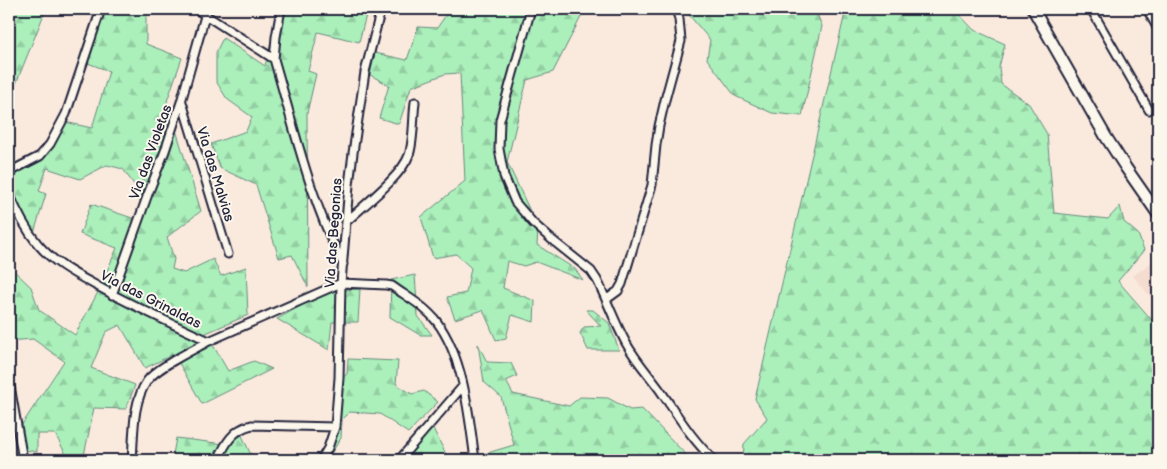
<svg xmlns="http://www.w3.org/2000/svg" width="1167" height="469" viewBox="0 0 1167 469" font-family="'Balsamiq Sans',sans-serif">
	<defs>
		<pattern id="forest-firs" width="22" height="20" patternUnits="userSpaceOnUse" patternTransform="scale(1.25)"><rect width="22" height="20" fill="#abf0bb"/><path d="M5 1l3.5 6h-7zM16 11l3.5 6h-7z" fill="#93cea2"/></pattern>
	</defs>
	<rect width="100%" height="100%" fill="#faeade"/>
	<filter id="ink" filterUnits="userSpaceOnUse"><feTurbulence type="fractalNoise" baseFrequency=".02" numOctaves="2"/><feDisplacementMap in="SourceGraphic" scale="10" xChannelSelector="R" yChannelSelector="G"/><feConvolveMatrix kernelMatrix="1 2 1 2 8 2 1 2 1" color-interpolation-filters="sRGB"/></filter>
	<g filter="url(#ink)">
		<path fill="#f5dcd1" d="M1158,257V306L1133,276Z"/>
		<path fill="url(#forest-firs)" stroke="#66897b" d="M9,9H46L9,101Z
			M102,9H141L146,13V44L182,58L167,101L201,211L167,237L174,259L172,269L184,273L213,259L221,276L246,267L248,315L206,333L228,371L254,361L272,369L202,404L174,354L145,368L120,325L106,332L91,368L135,385L126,409L94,408L83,460H69L55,434H37V452L26,450L17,432L64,361L33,339L9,341V266L31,287L39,310L75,335L97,294L117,248L80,234L91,204L141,221L147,203L123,169L107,165L80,179L47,168L39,191L46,194L34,233L9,188V176L42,158L65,122L92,128L109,71L85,62Z
			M280,9H345L366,15L359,42L318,32L308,71L316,74L307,113L308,287L292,255L279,258L256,185L220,168L211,144L246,131L252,117L227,99L216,81V52L223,38L265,66Z
			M450,9H585L553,72L527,80L507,162L538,228L537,245L575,269L583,280L536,262L524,266L507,261L503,288L535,301L534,322L512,315L506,338L496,340L483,310L455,319L447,297L466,293L471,268L456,254L433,258L421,217L465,181L460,73L445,74L411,87L399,124L379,118L389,85L370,75L375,53L407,60L418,27L437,28Z
			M684,9H815L822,26L802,116L772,113L735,96L707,59L710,40Z
			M846,9H954L974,30L1005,44L999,67L1001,84L1029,104L1047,134L1054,213L1108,219L1120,206L1124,222L1138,234L1144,250L1118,281L1158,327V460H743L744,444L767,418L755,399Z
			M415,275L418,316L432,335H420L390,317L391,280Z
			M360,289L358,322H332L329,350L277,319L328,291Z
			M586,310H593L609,323L619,350H588L580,333L584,327L601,326Z
			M478,344L487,362L511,363L517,376L506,381L513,394L569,406L580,397L608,398L630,410L642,409L691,460H472L474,457L514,445L501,397L484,382Z
			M348,359L398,361L396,384L412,394L424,391L438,402L408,433L380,414L350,412L342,420L341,438L327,460H323L337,428L339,380L347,374Z
			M431,425L449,460H399Z
			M239,429L251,455L271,460H172L176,438L224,444Z"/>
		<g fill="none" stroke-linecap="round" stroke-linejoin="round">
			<defs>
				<path id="minor" d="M196,9L274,59C294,127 310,200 343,264
					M531,9L500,120L499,149L504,176L515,202L533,223L551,239L591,271L597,280C607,300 615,323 626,343C636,361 650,376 662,393C678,416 693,441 714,460
					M1091,9L1149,110
					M1147,9L1158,29
					M1035,13L1046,9
					M274,59L276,37L281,9
					M182,102L228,254
					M9,172L40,156L50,144L66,114L101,9
					M9,193C16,210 25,228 37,243C53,263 77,275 99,287C135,307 172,324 209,341L341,283L386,285L392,286C407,297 425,306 437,322C464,358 469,416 475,460
					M9,214L14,205
					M346,222C363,206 402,176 409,155C414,141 413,117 415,102
					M112,295L148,194L165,151L181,102L205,16
					M607,299L618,291L622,284L652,185L656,145L659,126L665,100L681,41L679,19L676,9
					M9,380L23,460
					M132,460C134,435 132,403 147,381C157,367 193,350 209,341
					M218,460C225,444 233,429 252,425L335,427
					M321,460L328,448L335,427L339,378L341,283L349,185L353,153L365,72L381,9
					M399,460L463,386"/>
				<path id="secondary" d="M1033,9L1106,137L1126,168L1158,214"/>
			</defs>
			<use href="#minor" stroke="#22223b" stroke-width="11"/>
			<use href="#secondary" stroke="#22223b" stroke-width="14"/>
			<use href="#minor" stroke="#fbf7ec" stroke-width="7"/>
			<use href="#secondary" stroke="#fbf7ec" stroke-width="10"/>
		</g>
	</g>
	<g text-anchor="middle" stroke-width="4" stroke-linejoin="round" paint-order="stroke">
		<g font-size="14" fill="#22223b" stroke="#fbf7ec">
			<text transform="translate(150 152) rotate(-70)" y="5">Via das Violetas</text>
			<text transform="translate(216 174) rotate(73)" y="5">Via das Malvias</text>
			<text transform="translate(333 233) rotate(-86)" y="5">Via das Begonias</text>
			<text transform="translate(151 299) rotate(27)" y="5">Via das Grinaldas</text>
		</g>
	</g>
	<rect width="1167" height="469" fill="none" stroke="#fbf7ec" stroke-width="30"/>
	<rect x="15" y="15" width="1137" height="439" fill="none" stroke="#22223b" stroke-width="2" filter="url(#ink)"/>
</svg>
